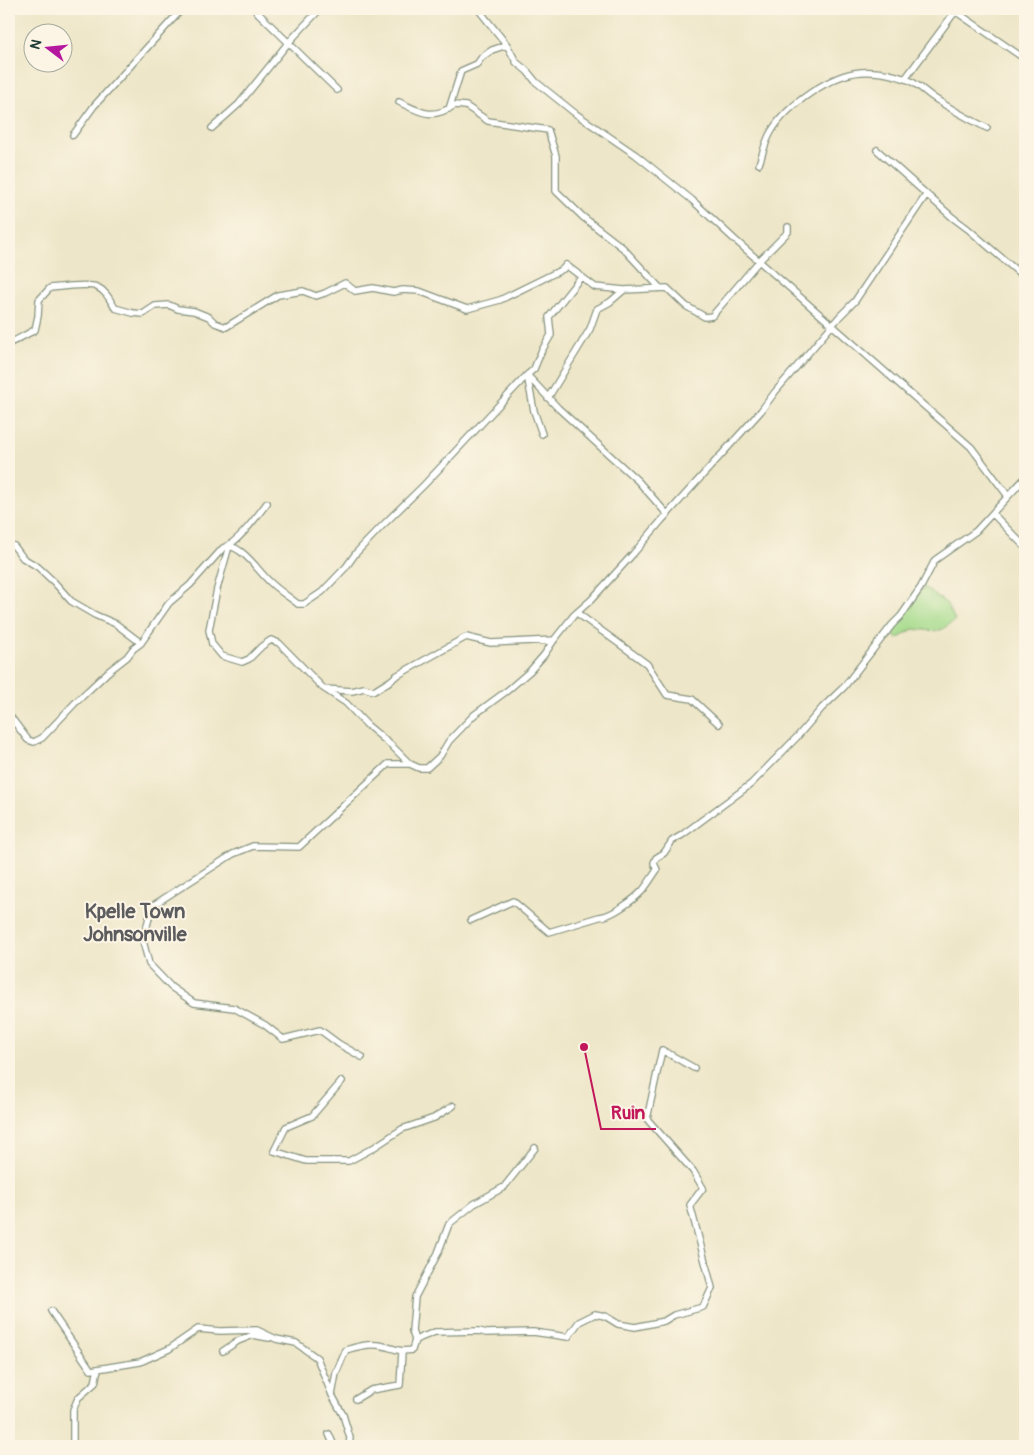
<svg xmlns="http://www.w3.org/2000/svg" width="1034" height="1455" viewBox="0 0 1034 1455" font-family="Pangolin,sans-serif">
	<rect width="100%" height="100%" fill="#fcf5e5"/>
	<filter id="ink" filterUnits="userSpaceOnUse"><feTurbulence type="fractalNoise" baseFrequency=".02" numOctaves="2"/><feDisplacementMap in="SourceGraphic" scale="10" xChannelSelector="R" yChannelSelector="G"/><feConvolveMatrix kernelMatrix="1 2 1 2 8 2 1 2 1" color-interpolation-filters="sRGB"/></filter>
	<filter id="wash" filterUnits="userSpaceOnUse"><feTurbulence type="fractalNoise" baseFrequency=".0096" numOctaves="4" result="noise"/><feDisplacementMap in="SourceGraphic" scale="20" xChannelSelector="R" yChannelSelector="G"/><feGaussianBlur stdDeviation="1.12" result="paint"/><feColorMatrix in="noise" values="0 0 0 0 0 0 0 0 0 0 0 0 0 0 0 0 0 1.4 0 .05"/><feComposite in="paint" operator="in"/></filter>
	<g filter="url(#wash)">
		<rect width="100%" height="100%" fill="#eee6c8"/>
		<path fill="#a6db8c" stroke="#628c60" d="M924,587L947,604L955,620L943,629L936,631L913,629L897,639L890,630Z"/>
	</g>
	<g filter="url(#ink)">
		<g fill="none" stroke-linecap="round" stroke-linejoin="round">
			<defs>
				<path id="minor" d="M254,9L337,90
					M478,9L507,45
					M952,9L1025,59
					M905,79L957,9
					M399,102C422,113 432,120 455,105L466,106L488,121L548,130L556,156V191L583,217L623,248L660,288
					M449,109L461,71L477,64L482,57L492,50L507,45L516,62L527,71L536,82L576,114L636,155L692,200L734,239L971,447L1008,496
					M212,128L239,104L288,43L320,9
					M73,135L94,106L182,9
					M877,150L952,217L968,229L1025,278
					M759,164C763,153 765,142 771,132C786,106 831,74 861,72C875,71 892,74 906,79C917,83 925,92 934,98C951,109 969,119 987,128
					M9,343C18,340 26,334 35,330L38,316L39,300L50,288C60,287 88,283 97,287C106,291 110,300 115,308L133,313L143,314L155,306L169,305L178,309L194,311L209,317L215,323L226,327L278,295L303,291L316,296L325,293L345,283L355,291L373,288L393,292L403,290L419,291L467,309L500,300L563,269L566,265L595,287L624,290
					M548,398L590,329L597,309L610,302L624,290L667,288L686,306L705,317L712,316L759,261L788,232V227
					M542,434L534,411L527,375L534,369L541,352L551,335L549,317L581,277
					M993,514L1025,547
					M9,545L14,546L23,558L38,567L54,582L71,601L95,615L116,624L141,643
					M229,546L217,589L209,630L212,644L222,656L242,662L249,659L262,646L271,640L279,643L323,688L346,703L367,725L392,746L410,764L419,768H427L440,756L449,741L474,715L508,690L530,671L544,655L554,640L574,615L591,600L633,554L662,520L761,411L775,392L840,316L855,301L926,195
					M229,546C245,549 258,571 270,582C278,590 289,597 298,604H304L322,592L346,567L356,553L380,528L424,485L527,375L558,408L638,481L667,514
					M577,613L647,664L667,695L692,699L719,724
					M325,689L352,691L364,688L374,691L390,681L396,676L466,637L491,643L554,640
					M9,715L28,740L34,742L42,738L75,703L109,671L127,657L133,649L141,643L169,603L190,585L223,548C238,543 257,516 267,503
					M471,920L513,901L549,932L599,917C611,917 635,899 643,890C648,884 652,877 657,870L654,863L656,858L664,853L672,841L682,835L751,784L797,737L822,708L844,687L892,625L901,616L921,587L935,560L976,531L1025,478
					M362,1057L339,1044L320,1030L283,1039L265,1025L234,1008L194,1003L171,987L149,964L143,941L152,906L233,854L253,846L299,847L388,764H410
					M342,1081L312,1116L286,1127L274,1151L306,1161H349L373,1148L402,1129L434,1118L453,1106
					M51,1311L91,1370L140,1362L169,1349L198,1329L220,1331L257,1330L276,1339L296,1343L317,1358L332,1395L343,1415L350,1438L349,1446
					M415,1340L435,1332L479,1331L486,1333L533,1332L568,1337L579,1322L595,1314L605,1316L618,1324L635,1327L664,1321L674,1315L703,1307L712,1288L690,1205L703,1188L693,1171L647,1119L662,1050L694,1068
					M223,1351L238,1341L253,1335L269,1338
					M332,1395L336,1373L346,1350C356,1347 366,1344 377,1345C391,1346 397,1353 412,1350L415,1340L412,1331L415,1297L438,1253L449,1224L474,1204L504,1187L535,1148
					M356,1399L371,1390L400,1385L402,1352
					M329,1434L334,1446
					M73,1446V1410L78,1398L95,1383L98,1369"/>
			</defs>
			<use href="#minor" stroke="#86927e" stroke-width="8"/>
			<use href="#minor" stroke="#fff" stroke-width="5.5"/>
		</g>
	</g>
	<g text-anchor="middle" stroke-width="4" stroke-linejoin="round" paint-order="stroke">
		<g font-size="20" font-weight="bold" fill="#5c5c5f" stroke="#fcf5e5">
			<text x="135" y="918">Kpelle Town<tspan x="135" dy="23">Johnsonville</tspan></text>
		</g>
	</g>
	<path fill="none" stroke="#c2185b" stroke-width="2" d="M584 1047L601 1129H656"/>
	<circle fill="#c2185b" stroke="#fcf5e5" stroke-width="2" cx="584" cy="1047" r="5"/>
	<g font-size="19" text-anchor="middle" font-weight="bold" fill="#c2185b" stroke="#fcf5e5" stroke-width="4" stroke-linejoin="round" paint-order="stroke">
		<text x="628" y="1119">Ruin</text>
	</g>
	<rect width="1034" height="1455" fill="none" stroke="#fcf5e5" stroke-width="30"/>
	<g transform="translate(48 48) rotate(286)"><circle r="24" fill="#fcf5e5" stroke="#a4ab9e"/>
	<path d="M0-4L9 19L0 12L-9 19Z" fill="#b5179e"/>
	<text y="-8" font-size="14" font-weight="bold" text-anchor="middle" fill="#1f3d34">N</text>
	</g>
</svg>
